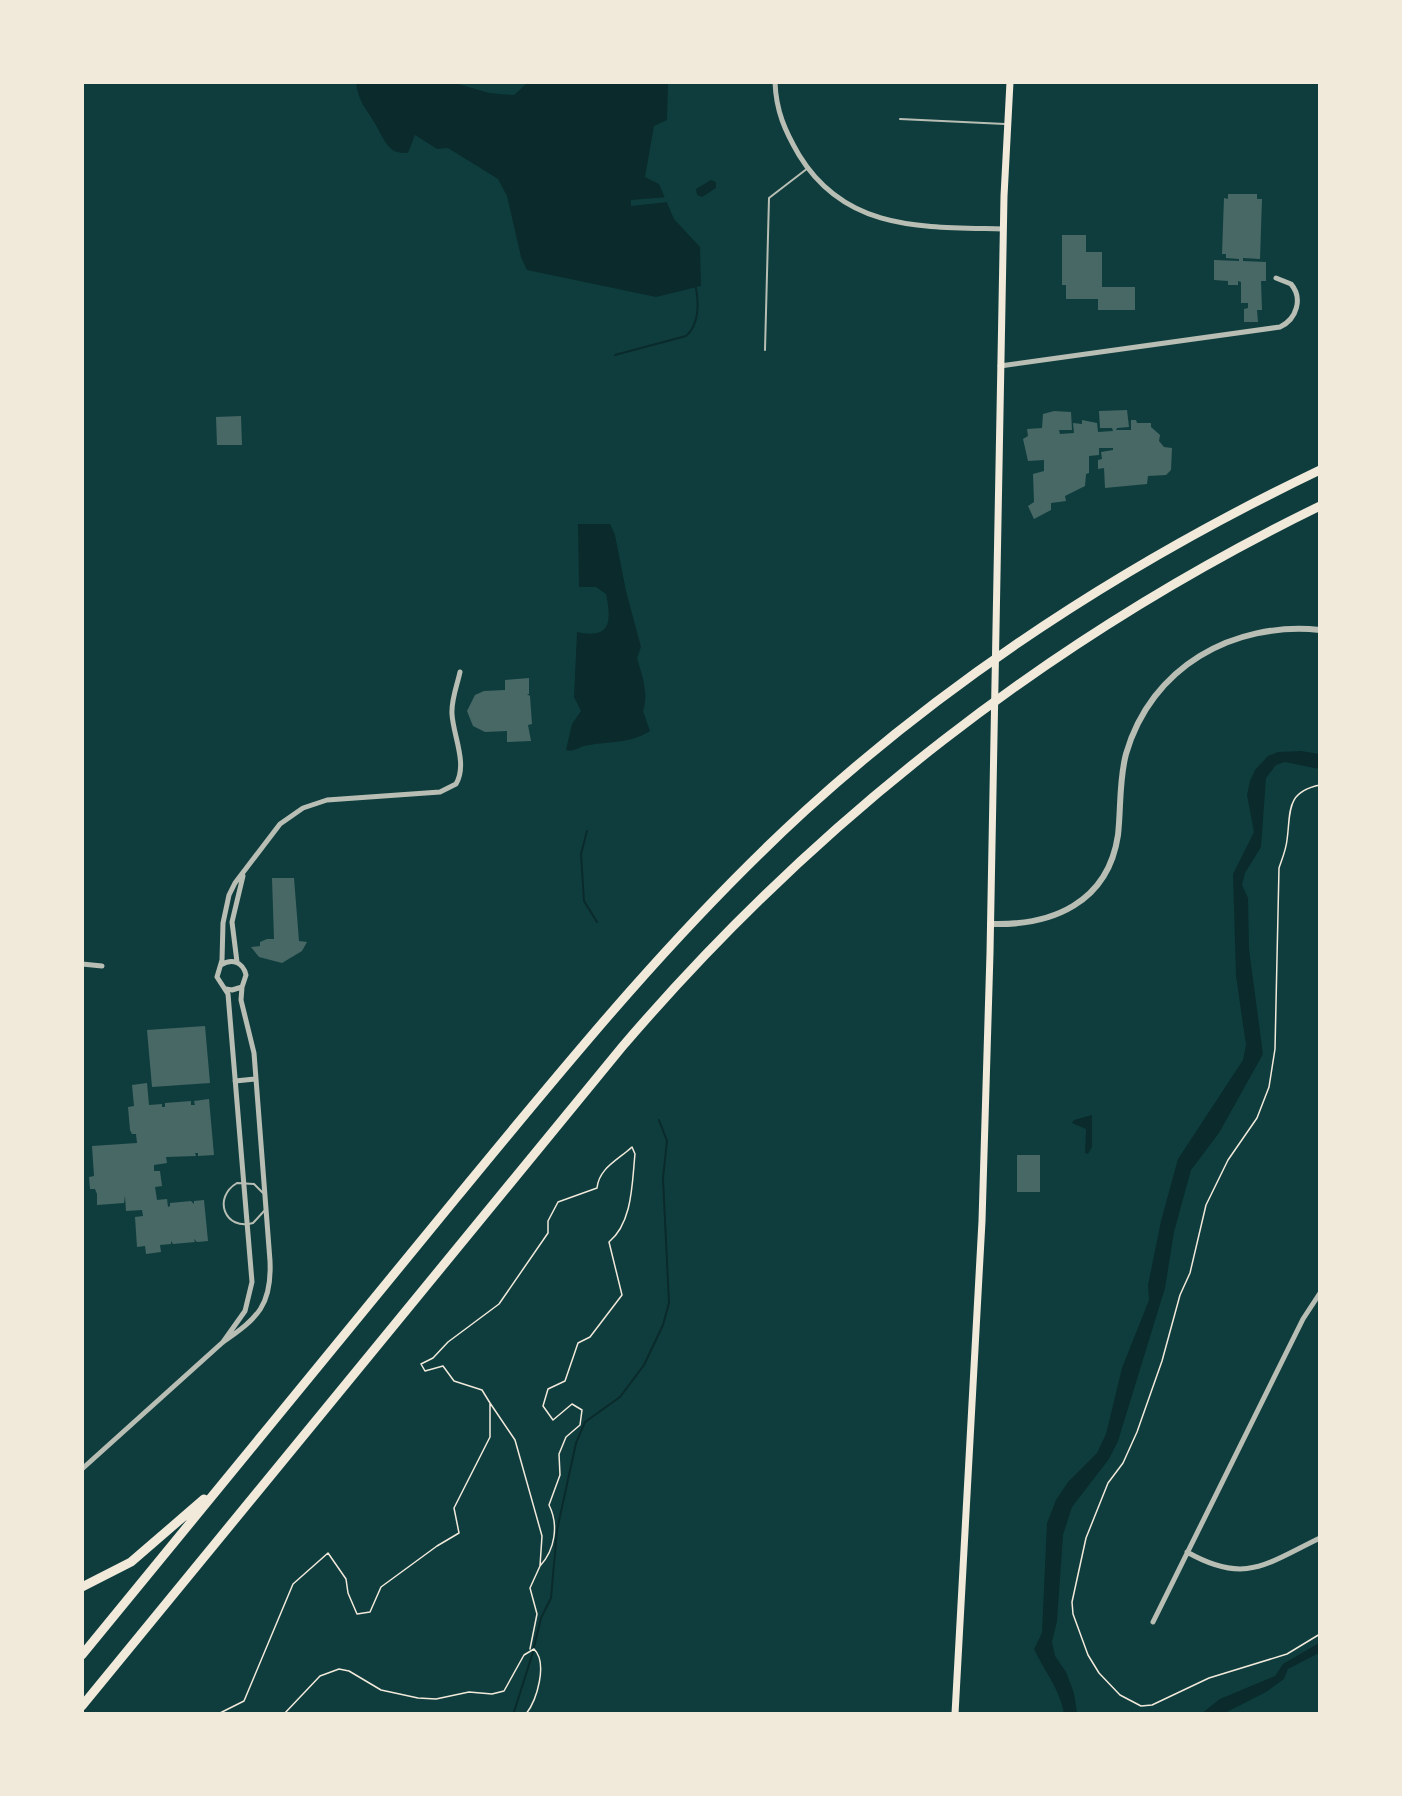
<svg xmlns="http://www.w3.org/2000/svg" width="1402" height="1796" viewBox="0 0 1402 1796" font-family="'IBM Plex Sans',sans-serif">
	<rect width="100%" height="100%" fill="#0f3d3e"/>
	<path fill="#0a2a2b" d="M356,83H455L489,93L514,95L527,83H668L667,120L654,126L645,177L659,184L674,219L700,247L701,286L656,297L527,270L521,257L507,196L498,179L448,148L437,149L415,135L408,153C389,154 386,143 378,129C369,111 359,105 356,83Z
		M711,180L716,182V188L702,197L697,195L696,189Z
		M578,524H610L615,535L626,591L641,647L637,658C642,675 649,694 643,711L650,731C630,744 607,741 584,746C577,748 574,752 566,750L572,724L581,711L574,697L577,632C610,639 612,623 606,594L596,587H579Z
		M1301,751L1319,754V769L1285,762L1276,765L1266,778L1261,847L1245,873L1242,885L1248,898L1249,949L1263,1054L1219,1133L1191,1170L1174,1232L1165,1288L1118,1441L1109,1459L1072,1507L1063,1535L1057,1621L1052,1642L1055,1656L1066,1672L1074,1693L1077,1713H1064C1059,1688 1045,1672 1034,1649L1042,1633L1047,1523L1056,1500L1068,1482L1097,1453L1106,1434L1122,1368L1149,1300L1148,1285L1161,1221L1178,1159L1243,1060L1246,1045L1236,976L1233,874L1254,832L1247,795L1250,781L1255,770L1268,756L1278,752Z
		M1092,1115V1147L1088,1154L1085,1153L1086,1129L1072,1123L1074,1120Z
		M1319,1643V1653L1288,1669L1284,1679L1266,1692L1225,1713H1202L1220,1699L1275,1676L1283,1664Z"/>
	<path fill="#0f3d3e" d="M667,197L668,202L631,206V200Z"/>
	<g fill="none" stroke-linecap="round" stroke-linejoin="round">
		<path stroke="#0a2a2b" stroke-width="2" d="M615,355L686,336C699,325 699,304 696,288
			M587,831L581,854L584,901L597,922
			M534,1647L541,1618L551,1598L557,1530L576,1443L585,1422L620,1397L644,1365L663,1325L669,1303L663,1178L667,1141L659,1120
			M511,1714L514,1712L533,1652"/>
	</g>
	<path fill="#486865" d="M1228,194H1257V199H1262L1260,259L1243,258V261L1266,262V281H1261L1262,310H1257L1258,322H1244V309L1248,308V303H1241V282L1238,281V285H1228V281L1214,280V260L1239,261V259L1226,258V254H1222L1224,198L1228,199Z
		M1062,235H1086V252H1102V287H1135V310H1098V299H1066V285H1062Z
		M1127,410L1129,427L1117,428L1116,430H1131V420H1136L1137,423H1151V427L1160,435L1159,441L1164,447L1172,448L1171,470L1166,475L1148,476L1147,484L1105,488L1104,468L1098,469V460L1102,459L1101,452L1113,450V448H1099V455L1089,456V473L1086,474L1085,486L1065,496L1066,501L1051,503V510L1034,519L1028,506L1034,502L1033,474L1044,471V460L1028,461L1023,439L1028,436L1027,429L1042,428L1043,414L1054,411L1071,412L1072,430H1059L1060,434L1074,433L1073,423L1082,424V420L1097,423L1098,432L1113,431L1112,428H1100L1099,411Z
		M241,416L242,445H217L216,417Z
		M529,678V694H527L530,696L532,724L528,725L531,741L507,742V731L485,732L473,726L467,711L475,695L484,691L505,690V680Z
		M272,878H294L299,941L307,942L302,951L282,963L259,957L251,947L260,946V942L267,939H274Z
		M205,1026L210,1083L152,1087L147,1030Z
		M147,1083L149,1105L162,1104V1107H165V1103L191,1101V1105H195L194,1101L209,1099L214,1155L198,1156V1153H195L196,1156L166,1157L167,1163L154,1165V1171H160L162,1186L155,1187L157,1200L167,1199L168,1207L170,1206V1203L191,1201L194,1204V1201L204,1200L208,1241L197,1242L194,1239L195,1242L173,1244L171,1241V1244L160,1245L161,1252L146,1254L145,1246L137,1247L135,1217L143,1216L142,1210L126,1211L125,1196L124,1203L97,1205V1194L95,1189H90L89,1177L94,1176L92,1146L137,1143L136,1134H132L130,1130L128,1107L134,1106L132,1085Z
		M1017,1155H1040V1192H1017Z"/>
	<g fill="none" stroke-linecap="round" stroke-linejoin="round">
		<path stroke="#f1e9da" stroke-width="1.5" d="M1320,785C1285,792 1291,812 1287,840C1286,850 1282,859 1279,868L1275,1049L1269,1087L1257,1118L1228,1160L1206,1205L1190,1273L1180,1295L1162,1361L1137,1432L1123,1463L1108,1483L1086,1538L1072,1602L1073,1614L1088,1655L1099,1673L1120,1695L1141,1706L1152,1705L1209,1678L1287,1654L1320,1634
			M490,1403L482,1390L454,1381L443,1366L425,1371L421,1364L433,1358L448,1342L499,1304L548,1233V1221L558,1202L597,1188C599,1168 618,1160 632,1147L635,1154C632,1182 633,1222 609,1242L622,1295L590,1337L578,1343L565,1381L548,1389L543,1406L553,1420L572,1404L582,1410L580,1425L566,1437L559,1454L560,1475L549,1505C559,1525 555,1550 540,1566
			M218,1714L244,1701L293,1584L328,1553L346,1579L348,1593L357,1614L370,1612L381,1587L437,1546L459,1533L454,1508L490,1437V1403L515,1440L542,1536L540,1566L530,1588L537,1614L530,1649
			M284,1714L320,1676L339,1669L349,1671L381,1690L418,1698L436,1699L469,1692L492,1694L504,1691L524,1655L534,1649C548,1663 537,1700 526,1714"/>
		<path stroke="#b8beb3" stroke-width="2" d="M900,119L1005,124
			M765,350L769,198L808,168
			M263,1193L254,1184L237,1183C212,1198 225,1231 253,1223L265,1210"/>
		<path stroke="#b8beb3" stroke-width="5" d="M775,82C776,111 785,131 799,155C846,232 924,227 1003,229
			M1000,366L1280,327C1297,319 1303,298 1291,284L1276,278
			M237,962L232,922L243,876
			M82,964L102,966
			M226,989L232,990L242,987
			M235,1081L255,1079
			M223,1342L245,1311L252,1282L228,994L217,977L222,960L223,923L229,895L235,883L280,824L303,808L327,800L440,792L456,784C468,764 453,735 452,714C451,700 457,686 460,672
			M82,1469L223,1342C258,1318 272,1305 270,1261L254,1053L241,1000L242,987L246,975C243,962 232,958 221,965
			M1187,1552C1245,1585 1266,1564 1320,1538
			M1153,1622L1303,1319L1320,1293"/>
		<path stroke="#b8beb3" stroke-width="6" d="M990,924C1052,926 1108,903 1118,835C1121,808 1119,780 1126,754C1151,667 1233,621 1320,630"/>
		<path stroke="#f1e9da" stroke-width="7" d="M955,1714L982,1221L990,953L1004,196L1010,82"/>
		<path stroke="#f1e9da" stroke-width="9" d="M82,1587L131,1562L204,1499
			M82,1655C207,1502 332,1350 457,1197C568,1062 677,928 806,810C959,671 1134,559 1320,470
			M82,1706L622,1047C816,820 1051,637 1320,506"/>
	</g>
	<rect width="1402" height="1796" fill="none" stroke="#f1e9da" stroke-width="168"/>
</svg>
